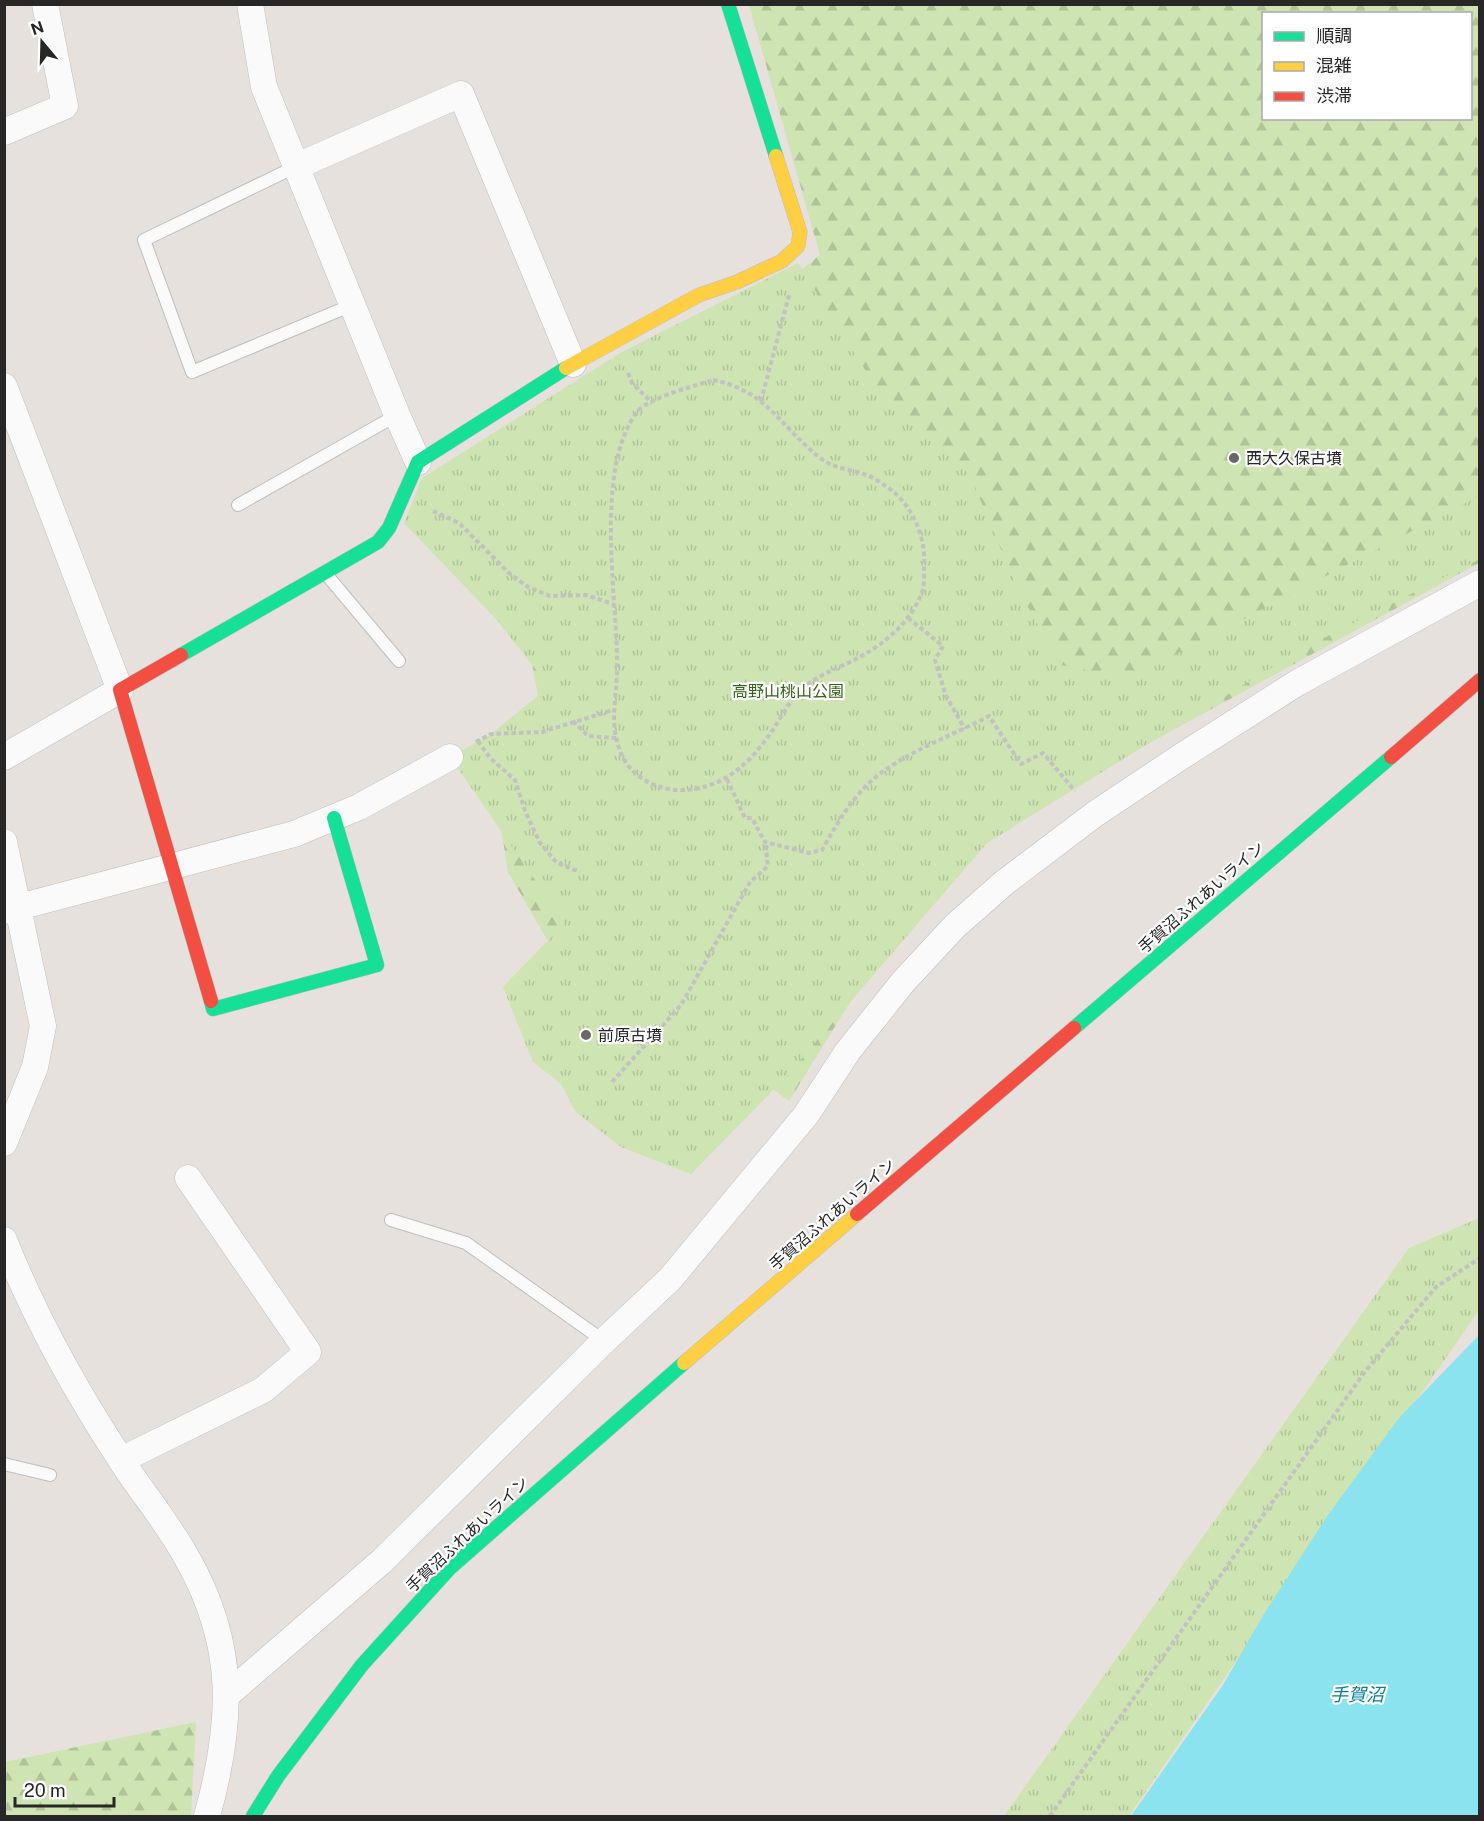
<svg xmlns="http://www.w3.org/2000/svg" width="1484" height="1821" viewBox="0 0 1484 1821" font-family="'Public Sans','Noto Sans JP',sans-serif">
	<defs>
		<pattern id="forest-firs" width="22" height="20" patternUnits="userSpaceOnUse" patternTransform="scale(1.5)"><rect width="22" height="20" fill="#cee4b2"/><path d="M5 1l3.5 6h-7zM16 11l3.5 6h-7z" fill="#b1c499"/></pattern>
		<pattern id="park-tufts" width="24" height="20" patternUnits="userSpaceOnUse" patternTransform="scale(1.5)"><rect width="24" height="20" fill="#cee4b2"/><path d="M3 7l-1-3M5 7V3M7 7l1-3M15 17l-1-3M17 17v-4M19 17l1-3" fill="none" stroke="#b1c499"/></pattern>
	</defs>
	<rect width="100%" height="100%" fill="#e6e1dc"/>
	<path fill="url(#forest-firs)" fill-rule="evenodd" d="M749,5H1479V563L939,858L789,1101L755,1076L569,978L508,872L490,758L538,696L525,626L751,309L820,255ZM1264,14H1470V118H1264Z
		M196,1722L191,1816H5V1762Z"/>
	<path fill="url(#park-tufts)" d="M798,263L874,384L970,475L1016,585L1060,665L1131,678L1479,496L1480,559L1300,650L987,843L784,1079L691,1174L621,1147L576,1112L560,1083L533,1062L503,987L565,923L450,757L491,734L538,696L537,671L496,619L404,523L422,478L620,353Z
		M1479,1218V1310L1129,1816H1004L1409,1248Z"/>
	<path fill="#8ae3ee" d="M1479,1335V1816H1131L1223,1685L1264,1614L1328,1515L1399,1418Z"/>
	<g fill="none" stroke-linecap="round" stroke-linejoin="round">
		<defs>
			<path id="lane" d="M295,167L144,240L192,372L352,305
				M238,505L397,415
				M326,574L399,661
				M391,1220L466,1243L604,1341
				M4,1464L50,1475"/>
			<path id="street" d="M250,4L264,87L397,415L418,462
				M4,132L65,106L45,4
				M295,167L461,94L573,364
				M4,386L120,690L4,757
				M4,842L43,1026L35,1067L4,1143
				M4,911L294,834L359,807L450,757
				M4,1240C35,1318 75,1390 121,1460C142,1493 168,1523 187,1558C237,1646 233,1722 207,1816
				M121,1460L263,1390L308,1352L188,1178
				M227,1695L382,1561L604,1341L670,1279L806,1115L848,1051L903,982L955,926L1005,882L1095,814L1182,756L1297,683L1480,583"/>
			<path id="fast" d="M728,4L776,156
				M181,655L378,542L389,528L418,462L566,368
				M211,1001L213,1009L377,965L334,818
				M1074,1028L1391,757
				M253,1816L278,1776L362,1665L450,1568L684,1363"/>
			<path id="slow" d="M566,368L699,295L737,282L782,261L798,246L800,232L776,156
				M684,1363L857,1214"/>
			<path id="jam" d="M181,655L120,690L211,1001
				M1391,757L1480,680
				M857,1214L1074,1028"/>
		</defs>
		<use href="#lane" stroke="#bfbebe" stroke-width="14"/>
		<use href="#street" stroke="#bfbebe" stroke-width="27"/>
		<use href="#fast" stroke="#bfbebe" stroke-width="15"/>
		<use href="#slow" stroke="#bfbebe" stroke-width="15"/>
		<use href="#jam" stroke="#bfbebe" stroke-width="15"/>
		<path stroke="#c2c2c1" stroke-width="4" stroke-dasharray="4.5 3" stroke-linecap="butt" d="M628,373L632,383L652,403
			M713,380C769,391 781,429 823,460C834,468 848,469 861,473C872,476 887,486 896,494C915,512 926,540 924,566C924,575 925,587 921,595C909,624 883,645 856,659C835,670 813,676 797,694C788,704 781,717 774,728C751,763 721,792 676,790C653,788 630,775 621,753C609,725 616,703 617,673C619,603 592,469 638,411C650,397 695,386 713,380Z
			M761,401L789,295
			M433,511L459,523L510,574L528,587L550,596L586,595L613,604
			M908,618L943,646L935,660L946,696L965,729
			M573,721L588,736L616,738
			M478,741L490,758L515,780L525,811L540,843L557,863L580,872
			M476,742L491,734L542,732L613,710
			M727,779L745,818H752L765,842L809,853L822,850C835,827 848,804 867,785C897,755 952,736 989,716L1021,764L1043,753L1075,791
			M612,1082L681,1005L750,882L768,866L765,842
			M1050,1816L1364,1373L1436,1287L1480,1258"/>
		<use href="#lane" stroke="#fbfafa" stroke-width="12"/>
		<use href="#street" stroke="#fbfafa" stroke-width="26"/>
		<use href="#fast" stroke="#16e098" stroke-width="14"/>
		<use href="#slow" stroke="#ffcf43" stroke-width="14"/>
		<use href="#jam" stroke="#f24e42" stroke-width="14"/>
	</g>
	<g fill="#6a6866" stroke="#fff" stroke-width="2">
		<circle cx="1234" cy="458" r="6"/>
		<circle cx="586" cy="1035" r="6"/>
	</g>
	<g text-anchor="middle" stroke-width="4.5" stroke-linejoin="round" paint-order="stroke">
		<g font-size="16" fill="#272727" stroke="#fff" text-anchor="start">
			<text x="1246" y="464">西大久保古墳</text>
			<text x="598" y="1041">前原古墳</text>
		</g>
		<g font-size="16" fill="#326714" stroke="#fff">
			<text x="788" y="697">高野山桃山公園</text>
		</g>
		<g font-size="16" fill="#272727" stroke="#fff">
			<text transform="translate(1201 897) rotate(-41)" y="6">手賀沼ふれあいライン</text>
			<text transform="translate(832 1214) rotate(-41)" y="6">手賀沼ふれあいライン</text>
			<text transform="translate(467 1534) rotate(-43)" y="6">手賀沼ふれあいライン</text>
		</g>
		<g font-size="18" font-style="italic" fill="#057f9d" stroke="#fff">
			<text x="1357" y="1701">手賀沼</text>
		</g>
	</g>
	<rect width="1484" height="1821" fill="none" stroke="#272727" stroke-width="12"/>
	<rect x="1262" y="12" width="210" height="108" fill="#ffffff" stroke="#a9a9a9" stroke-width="1.5"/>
	<rect x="1274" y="32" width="30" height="9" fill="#16e098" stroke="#a9a9a9" stroke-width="1.5"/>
	<text x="1316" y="42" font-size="18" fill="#272727">順調</text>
	<rect x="1274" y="62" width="30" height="9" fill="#ffcf43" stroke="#a9a9a9" stroke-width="1.5"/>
	<text x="1316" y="72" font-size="18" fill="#272727">混雑</text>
	<rect x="1274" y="92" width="30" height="9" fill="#f24e42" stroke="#a9a9a9" stroke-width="1.5"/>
	<text x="1316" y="102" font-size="18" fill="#272727">渋滞</text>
	<g transform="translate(42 42) rotate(341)" stroke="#ffffff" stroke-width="4.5" paint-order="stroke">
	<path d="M0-4.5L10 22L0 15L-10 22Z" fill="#272727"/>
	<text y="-9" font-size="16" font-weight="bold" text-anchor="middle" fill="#272727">N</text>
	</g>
	<path d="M15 1797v9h99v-9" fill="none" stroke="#272727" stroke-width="3"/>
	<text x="24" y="1797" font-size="18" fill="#272727" stroke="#ffffff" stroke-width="4.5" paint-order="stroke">20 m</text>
</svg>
